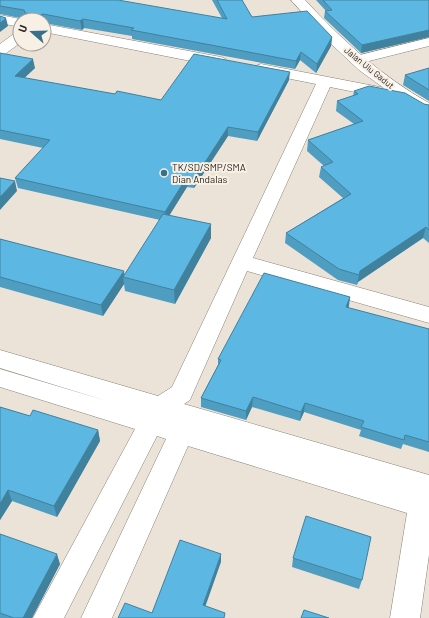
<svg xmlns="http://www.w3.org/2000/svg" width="429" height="618" viewBox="0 0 429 618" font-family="Barlow,sans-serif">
	<rect width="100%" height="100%" fill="#ece3d8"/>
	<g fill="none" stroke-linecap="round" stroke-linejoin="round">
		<defs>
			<path id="street" d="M0,15L25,20H20V27L0,23Z
				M44,24L221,57L226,59L229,62L226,65L221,67L44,32Z
				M20,32V43L5,54L0,55V44L15,33Z
				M429,38V46L357,64L352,63L350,60L352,57Z
				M261,64L390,89L396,91L398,94L396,97L390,99L330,87L253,258L429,307V323L247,271L193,393L190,400L184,404L429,475V555L420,618H390L407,513L188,446L112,618H81L166,439L157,436L64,618H33L135,429L0,387V369L107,401L0,368V350L158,396L172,387L316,84L256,72L253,69L256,66Z"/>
			<path id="secondary" d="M291,0H305C342,40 381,76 429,103V115L423,113L395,96L359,70L328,41Z"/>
		</defs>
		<use href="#street" stroke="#888076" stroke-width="1"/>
		<use href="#secondary" stroke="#888076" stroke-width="1"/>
		<use href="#street" fill="#fff" fill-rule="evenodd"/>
		<use href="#secondary" fill="#fff" fill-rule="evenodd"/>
	</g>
	<path fill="#4f9ec2" d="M0,0L222,18L212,0H242L252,17L332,37L331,46L316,73L300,60L295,69L132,39V36L84,28L82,30L44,23V20H26L25,19L0,14Z
		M316,0H429V37L361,53L324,18L325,11H326Z
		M0,53L35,68L24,78L115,94L161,100L289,80L257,141L228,136L194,188L187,187L169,215L211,238L175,304L125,291L124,284L103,316L0,287V239L125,275L160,220L18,188L15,178L43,148L0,139Z
		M429,68V101L403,85L405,75Z
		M354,91L429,105V243L423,238L358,282L357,285L338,280L285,243L286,233L343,198L319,177L321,167L324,166L307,151L308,140L354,124L336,111L337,101L353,96Z
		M350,297L348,308L429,329V452L403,444L401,449L359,436L361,430L304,412L300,421L252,407L246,420L201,407V398L218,365V359Z
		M0,407L30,416L98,430L100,441L57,517L12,501L0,520Z
		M0,534L60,564L32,618H0Z
		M293,558L362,580L359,589L292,567Z"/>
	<path fill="#40819e" d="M43,14L44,20H42L41,15Z
		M6,18L8,26L0,32V23Z
		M83,19L84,28L82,30L80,21Z
		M429,30V37L361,53L362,45Z
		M332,37L331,46L316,73L317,64Z
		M301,52L300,60L295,69L296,61Z
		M33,59L35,68L17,85L15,76Z
		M290,72L289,80L257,141L258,132Z
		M228,127V136L194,188V179Z
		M187,177V187L166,221L165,212Z
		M15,181L17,191L0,210V197Z
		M211,224V238L175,304L174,290Z
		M426,227L423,238L358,282L357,285L359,275L360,271Z
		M124,271L125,278L123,277L124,284L103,316L101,305Z
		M350,297L349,306L345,317L346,307Z
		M253,397L252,407L246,420V411Z
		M305,403L304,412L300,421L301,412Z
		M98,430L100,441L57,517L54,506Z
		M8,490L12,501L0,520V504Z
		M57,554L60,564L32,618H23Z
		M221,554V562L203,613V605Z"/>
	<path fill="#5cb8e2" stroke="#40819e" d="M0,0H118L227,19L217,0H242L252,17L307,11L332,37L317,64L301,52L296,61L131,30L134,28L83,19L80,21L43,14L41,15L25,13L24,10L0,6Z
		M323,0H429V30L362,45L325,11L332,10Z
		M0,16L6,18L0,23Z
		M0,53L33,59L15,76L115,94L117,91L161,100L194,54L290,72L258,132L228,127L194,179L187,177L165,212L15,178L50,140L0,130Z
		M429,68V90L405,75Z
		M369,86L405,93L424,104L429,105V230L426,227L360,271L359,275L339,269L286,233L351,194L321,167L333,162L308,140L363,121L337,101L358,94L354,91Z
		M0,178L15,181L0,197Z
		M163,214L211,224L174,290L123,277Z
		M0,239L124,271L101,305L0,277Z
		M264,273L350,297L346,307L429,329V442L405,435L404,440L361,427L364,421L305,403L301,412L253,397L246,411L201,398L221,360L218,359Z
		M0,407L30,416L33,410L98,430L54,506L8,490L0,504Z
		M306,516L371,537L362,580L293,558Z
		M0,534L57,554L23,618H14L0,613Z
		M180,540L221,554L203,605L225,613L224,618H118L125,603L152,613Z
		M304,610L329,618H301Z"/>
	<circle fill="#38708a" stroke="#f9f0e5" stroke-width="1.5" cx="164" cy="173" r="4"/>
	<g text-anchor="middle" stroke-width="4" stroke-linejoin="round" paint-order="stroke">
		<g font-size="9" fill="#292521" stroke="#f9f0e5">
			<text transform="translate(369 68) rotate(39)" y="3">Jalan Ulu Gadut</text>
		</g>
		<g font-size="10" fill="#292521" stroke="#f9f0e5" text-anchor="start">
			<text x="172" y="171">TK/SD/SMP/SMA<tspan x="172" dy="12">Dian Andalas</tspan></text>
		</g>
	</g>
	<g transform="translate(32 32) rotate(290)"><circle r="19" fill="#f9f0e5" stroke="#a69f97"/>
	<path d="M0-3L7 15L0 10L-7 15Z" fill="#38708a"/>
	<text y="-6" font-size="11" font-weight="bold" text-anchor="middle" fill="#292521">U</text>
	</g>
</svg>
